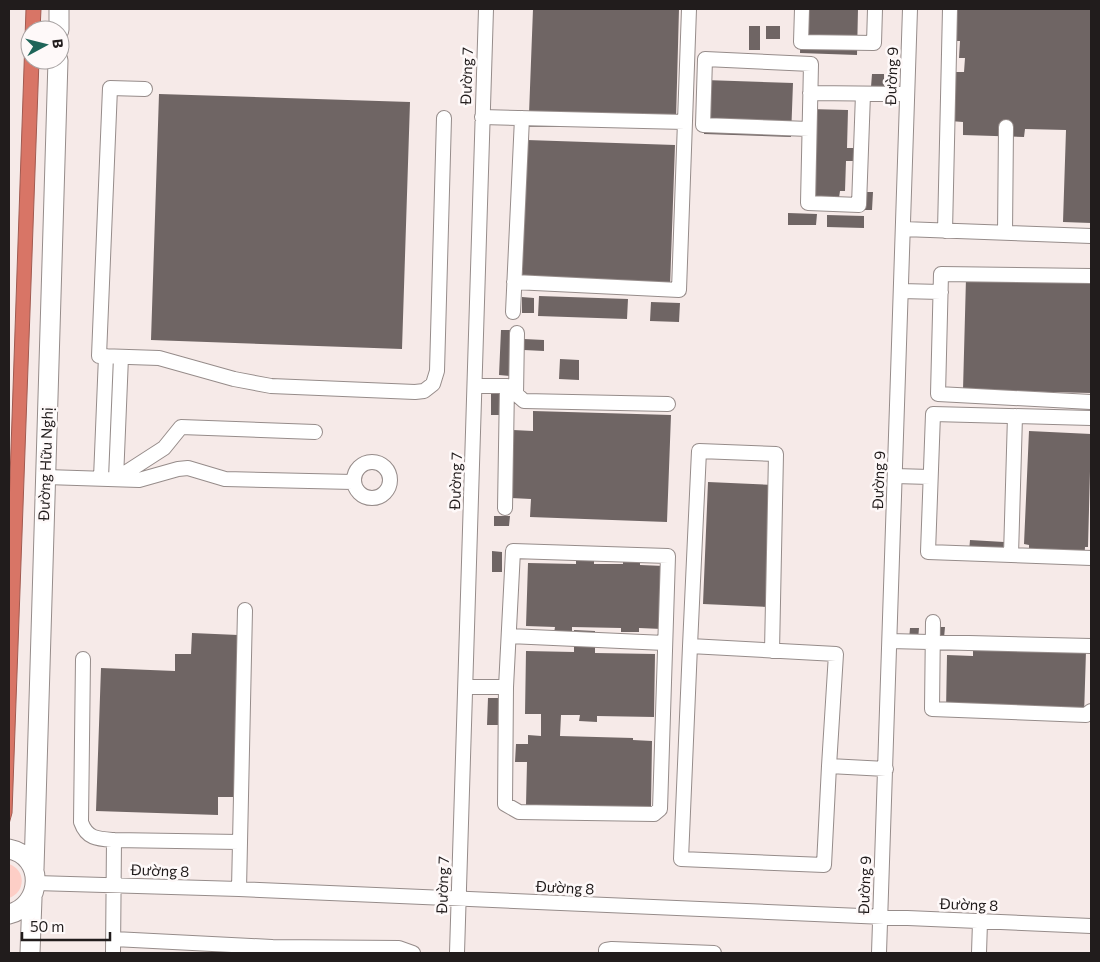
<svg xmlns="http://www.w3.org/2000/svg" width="1100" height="962" viewBox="0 0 1100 962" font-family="Commissioner,sans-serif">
	<rect width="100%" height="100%" fill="#f6eae8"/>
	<path fill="#fdcec6" d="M9,864C26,870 26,892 9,898Z"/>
	<path fill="#d87566" stroke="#a15a50" d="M26,9H41L40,30H30V60H39L12,813L9,824V507Z"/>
	<path fill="#6f6564" d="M533,9H679L676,119L529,114Z
		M801,9H858L857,55L800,53Z
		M953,9H1091V223L1063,222L1066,130L1025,129L1024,137L963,135V122L950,121L951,72H964L965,58H959L960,41H952Z
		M749,26H760V50H749Z
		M766,26H780V39H766Z
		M872,74H884V88L871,87Z
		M705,80L793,83L791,137L704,134Z
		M159,94L410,102L402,349L151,340Z
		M809,109L848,110L847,148H859L858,161H846L845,191H840L839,198H807Z
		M527,140L675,145L670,287L522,282Z
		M862,192H873L872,210H861Z
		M788,213L817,214L816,225H788Z
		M827,215L864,216V228L827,227Z
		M966,278L1091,282V393L963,390Z
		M539,296L628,299L627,319L538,316Z
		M522,297L534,298V313H522Z
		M651,302L680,303L679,322L650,321Z
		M501,330H513L511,376L499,375Z
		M524,339L544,340V351L524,350Z
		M560,359L579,360V380L559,379Z
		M491,394H501L500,415H491Z
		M533,411L671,415L667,522L530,517L531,499L511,498L513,430L533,431Z
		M1029,431L1091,434L1088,547H1085L1084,563L1029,560V545L1024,544Z
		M708,482L774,485L769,607L703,604Z
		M494,516H510L509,526H494Z
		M970,540L1004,542L1003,554L969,552Z
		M492,551L502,552V572H492Z
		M576,560H594V564H623V561H640V565L664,566L662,629L639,628V632H621V628L572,627V633H554L555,627L526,626L528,563L576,564Z
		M934,627H945L944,638H933Z
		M910,628H919L918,640H909Z
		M574,630L595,631V653L655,654L654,717L597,716V722L579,721L580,715H561L560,736L633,738V740L652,741L651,808L526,805L527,762H515L516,744H528V735L541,736V714H525L526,651L574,652Z
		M192,633L238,635L236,672H241L236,797H218V815L96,811L101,668L175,671V654H191Z
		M973,648L1086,651L1084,715L946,711L947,655L973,656Z
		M488,698H499V725H487Z"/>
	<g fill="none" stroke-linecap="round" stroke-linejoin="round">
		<defs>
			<path id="minor" d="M802,9L801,42L874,43L875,9
				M145,89L110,88L99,356L159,358L234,379L271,386L415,392L424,391L433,384L437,371L444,118
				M810,93L907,94
				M482,117L685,122
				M809,129L703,125L705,59L811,64L808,203L859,205L863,94
				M903,229L1091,236
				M945,231L950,9
				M1005,233L1006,127
				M1091,276L941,274L938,394L1091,402
				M514,282L679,290L689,9
				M901,291L941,292
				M513,312L522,118
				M476,386H507L524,401L668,404
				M516,395L517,333
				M1091,418L933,414L928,552L1091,558
				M354 480a18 18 0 1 1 36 0a18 18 0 1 1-36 0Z
				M895,476L930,477
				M46,477L139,480L178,469L188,468L225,479L353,482
				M101,478L106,356
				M116,479L164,448L181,427L315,432
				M116,479L121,357
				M505,508L507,386
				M513,551L668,556L660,809L654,814L519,812L505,804L506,687Z
				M1011,555L1015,416
				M933,622L932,709L1086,715L1091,711
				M509,636L665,643
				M890,641L1091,646
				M690,646L699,451L776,454L772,651
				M83,659L81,822C87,839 98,839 114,840L113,953
				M466,687H506
				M829,766L824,865L681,859L690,646L836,654L829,766L886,769
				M114,840L239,842
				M36,883L239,889L1091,926
				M239,889L245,610
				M114,939L272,947V953
				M272,947L399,948L413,953
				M457,953L486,9
				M606,953V950L612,949L714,953
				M879,953L910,9
				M979,953L980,922"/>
			<path id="major" d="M59,30V9
				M9,849C45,856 43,906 9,914
				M34,869L58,60
				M30,953L32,898"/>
		</defs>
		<use href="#minor" stroke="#968c8a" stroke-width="16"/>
		<use href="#major" stroke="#968c8a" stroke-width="21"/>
		<use href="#minor" stroke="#fff" stroke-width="14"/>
		<use href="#major" stroke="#fff" stroke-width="19"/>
	</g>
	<g text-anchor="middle" stroke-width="5" stroke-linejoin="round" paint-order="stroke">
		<g font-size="15" fill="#211c1c" stroke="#fef9f9">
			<text transform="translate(467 76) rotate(-88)" y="5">Đường 7</text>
			<text transform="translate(892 76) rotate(-88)" y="5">Đường 9</text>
			<text transform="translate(46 464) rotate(-88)" y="5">Đường Hữu Nghị</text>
			<text transform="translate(879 480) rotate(-88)" y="5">Đường 9</text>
			<text transform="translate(456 481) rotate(-88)" y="5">Đường 7</text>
			<text transform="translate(160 871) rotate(2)" y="5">Đường 8</text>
			<text transform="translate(443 885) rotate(-88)" y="5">Đường 7</text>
			<text transform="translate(865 885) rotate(-88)" y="5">Đường 9</text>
			<text transform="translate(565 888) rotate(3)" y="5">Đường 8</text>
			<text transform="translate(969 905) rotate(2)" y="5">Đường 8</text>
		</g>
	</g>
	<rect width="1100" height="962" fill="none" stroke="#211c1c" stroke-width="20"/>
	<g transform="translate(45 45) rotate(83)"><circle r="24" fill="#fef9f9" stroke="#a6a1a1"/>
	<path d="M0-4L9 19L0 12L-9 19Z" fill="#1e6559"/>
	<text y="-8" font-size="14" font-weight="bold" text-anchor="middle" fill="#211c1c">B</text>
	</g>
	<path d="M22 932v8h88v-8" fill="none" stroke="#211c1c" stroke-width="2.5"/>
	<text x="30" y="932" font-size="15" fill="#211c1c" stroke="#fef9f9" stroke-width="4" paint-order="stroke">50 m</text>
</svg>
